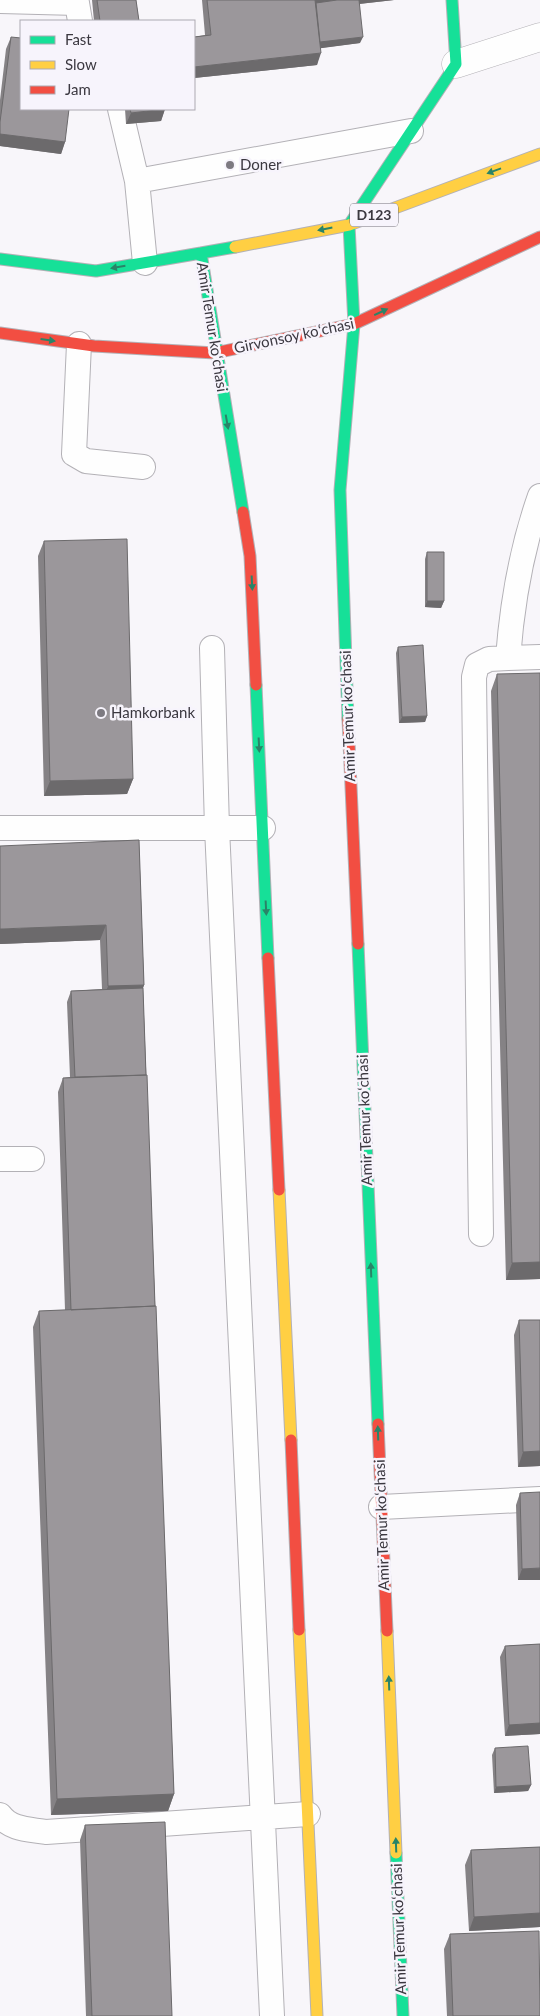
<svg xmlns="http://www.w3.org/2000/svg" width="540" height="2016" viewBox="0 0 540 2016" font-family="Lato,sans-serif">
	<rect width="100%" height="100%" fill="#f8f6fa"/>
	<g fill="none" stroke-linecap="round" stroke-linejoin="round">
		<defs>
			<path id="lane" d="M0,1L77,3L80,21
				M120,109L137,181L145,263
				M137,181L411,131
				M79,344L74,454L86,461L143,467
				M540,496C522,547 512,604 508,658L540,657
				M212,648L217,828L272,2016
				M0,828H263
				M0,1159H32
				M481,1234L474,677L477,665L489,659L508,658
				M381,1507L540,1499
				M0,1815C11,1830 29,1829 46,1832L308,1814"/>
			<path id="street" d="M456,64L540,37"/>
			<path id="fast" d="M349,225L456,64L452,0
				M235,247L201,253L243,512
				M0,259L96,271L201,253
				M256,685L268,958
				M348,719L340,490L354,324L349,225
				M358,944L378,1424
				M396,1853L403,2016"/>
			<path id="slow" d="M235,247L349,225L540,154
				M279,1190L291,1440
				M299,1630L317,2016
				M387,1631L396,1853"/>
			<path id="jam" d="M0,333L94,346L215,353
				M215,353L354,324L540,237
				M243,512L250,556L256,685
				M348,719L358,944
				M268,958L279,1190
				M378,1424L387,1631
				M291,1440L299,1630"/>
		</defs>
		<use href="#lane" stroke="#b3b1b6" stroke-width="26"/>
		<use href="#street" stroke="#b3b1b6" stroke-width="29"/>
		<use href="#fast" stroke="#b3b1b6" stroke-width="13"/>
		<use href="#slow" stroke="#b3b1b6" stroke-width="13"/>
		<use href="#jam" stroke="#b3b1b6" stroke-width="13"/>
		<use href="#lane" stroke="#fefefe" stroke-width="24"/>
		<use href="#street" stroke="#fefefe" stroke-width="28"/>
		<use href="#fast" stroke="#16e098" stroke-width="11"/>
		<use href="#slow" stroke="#ffcf43" stroke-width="11"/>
		<use href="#jam" stroke="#f24e42" stroke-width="11"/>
	</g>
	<path fill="#858285" d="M92,0H136L139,21H94Z
		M202,0H394L359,4L360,43L320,48L317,65L194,78V37L205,35Z
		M11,37L65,142L61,154L0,146V100L6,49Z
		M125,109H165L161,121L126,124Z
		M44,541L133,779L127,794L44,796L38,556Z
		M427,552L444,601L441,608L425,607V559Z
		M398,647L427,716L425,722L399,723L396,653Z
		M497,674L540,1279L506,1280L491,691Z
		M139,840L144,985L143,988L174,1794L168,1811L51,1815L33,1327L39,1311L65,1310L58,1092L63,1078L70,1077L67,1002L71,991L102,989L100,940L0,944Z
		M519,1320L540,1466L518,1467L514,1335Z
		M520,1493L540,1580H518L516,1505Z
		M540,1644V1734L505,1736L500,1657L505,1646Z
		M495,1748L531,1785L528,1791L494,1793L492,1755Z
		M85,1825L172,2016H86L80,1840Z
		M540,1847V1927L469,1931L465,1865L471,1850Z
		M450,1934L540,2016H447L444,1949Z"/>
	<path fill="#6c6a6c" d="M314,0H394L314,9Z
		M363,37L360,43L315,49L317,42Z
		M321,53L317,65L194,78V67Z
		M165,109L161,121L126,124L131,113Z
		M0,134L65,142L61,154L0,146Z
		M427,601H444L441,608L425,607Z
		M427,716L425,722L399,723L402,717Z
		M133,779L127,794L44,796L50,781Z
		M106,925L100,940L0,944V929Z
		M144,985L139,1000L103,1001L108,986Z
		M540,1262V1279L506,1280L512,1263Z
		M540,1451V1466L518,1467L523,1452Z
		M540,1568V1580H518L522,1569Z
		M540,1723V1734L505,1736L509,1725Z
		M531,1785L528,1791L494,1793L496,1787Z
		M174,1794L168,1811L51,1815L57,1799Z
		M540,1913V1927L469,1931L474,1917Z"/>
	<path fill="#9b979b" stroke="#6c6a6c" d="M97,0H136L139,21H100Z
		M207,0H315L321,53L194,67V37L211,35Z
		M337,0H359L363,37L320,42L316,3Z
		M11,37L21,38V109H69L65,142L0,134V122Z
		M130,109H165L131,113Z
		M127,539L133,779L50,781L44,541Z
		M427,552H444V601H427Z
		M423,645L427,716L402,717L398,647Z
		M540,673V1262L512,1263L497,674Z
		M139,840L144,985L108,986L106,925L0,929V846Z
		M143,988L146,1075L75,1077L71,991Z
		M147,1075L155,1306L71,1310L63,1078Z
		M156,1306L174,1794L57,1799L39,1311Z
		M519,1320H540V1451L523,1452Z
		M540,1492V1568L522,1569L520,1493Z
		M540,1644V1723L509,1725L505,1646Z
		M528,1746L531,1785L496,1787L495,1748Z
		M165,1822L172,2016H92L85,1825Z
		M540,1847V1913L474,1917L471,1850Z
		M539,1931L540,2016H453L450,1934Z"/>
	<defs><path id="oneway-solid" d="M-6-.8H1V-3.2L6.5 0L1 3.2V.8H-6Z" transform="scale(1.25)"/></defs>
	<g fill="#2a8468">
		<use href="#oneway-solid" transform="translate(494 171) rotate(160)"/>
		<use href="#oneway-solid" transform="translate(325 229) rotate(169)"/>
		<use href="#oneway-solid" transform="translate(118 267) rotate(170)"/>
		<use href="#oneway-solid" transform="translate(381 312) rotate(-25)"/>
		<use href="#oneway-solid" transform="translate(48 340) rotate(8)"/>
		<use href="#oneway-solid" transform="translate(227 422) rotate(80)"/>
		<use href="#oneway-solid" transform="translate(252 583) rotate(87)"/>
		<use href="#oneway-solid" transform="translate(259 745) rotate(87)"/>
		<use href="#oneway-solid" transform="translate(266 908) rotate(87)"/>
		<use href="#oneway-solid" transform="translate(371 1270) rotate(-92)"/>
		<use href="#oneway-solid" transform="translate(378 1433) rotate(-92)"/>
		<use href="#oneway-solid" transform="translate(389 1683) rotate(-92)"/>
		<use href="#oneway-solid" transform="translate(396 1845) rotate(-92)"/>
	</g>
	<g fill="#7d7a81" stroke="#f7f4fc" stroke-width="2">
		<circle cx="230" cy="165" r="5"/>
		<circle cx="101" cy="713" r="5"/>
	</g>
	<g text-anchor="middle" stroke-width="5" stroke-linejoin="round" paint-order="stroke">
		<rect fill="#f7f4fc" stroke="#737078" stroke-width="1" x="350" y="203.5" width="48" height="23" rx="4"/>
		<g font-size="14" font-weight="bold" fill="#3b3840">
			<text x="374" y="220">D123</text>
		</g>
		<g font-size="15" fill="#3b3840" stroke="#f7f4fc" text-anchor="start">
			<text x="240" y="170">Doner</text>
			<text x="111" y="718">Hamkorbank</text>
		</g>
		<g font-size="15" fill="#3b3840" stroke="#f7f4fc">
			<text transform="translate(212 327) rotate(81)" y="5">Amir Temur koʻchasi</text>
			<text transform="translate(294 336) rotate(-12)" y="5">Girvonsoy koʻchasi</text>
			<text transform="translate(348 716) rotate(-92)" y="5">Amir Temur koʻchasi</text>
			<text transform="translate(365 1120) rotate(-92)" y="5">Amir Temur koʻchasi</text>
			<text transform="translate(382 1525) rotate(-92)" y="5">Amir Temur koʻchasi</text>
			<text transform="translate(399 1929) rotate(-92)" y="5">Amir Temur koʻchasi</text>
		</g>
	</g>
	<rect x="20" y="20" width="175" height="90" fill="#f7f4fc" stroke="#aca9b1"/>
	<rect x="30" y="36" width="25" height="8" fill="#16e098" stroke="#aca9b1"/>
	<text x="65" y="45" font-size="15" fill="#3b3840">Fast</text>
	<rect x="30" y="61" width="25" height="8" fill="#ffcf43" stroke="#aca9b1"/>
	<text x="65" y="70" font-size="15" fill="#3b3840">Slow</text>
	<rect x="30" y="86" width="25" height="8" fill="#f24e42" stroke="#aca9b1"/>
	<text x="65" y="95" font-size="15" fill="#3b3840">Jam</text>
</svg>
